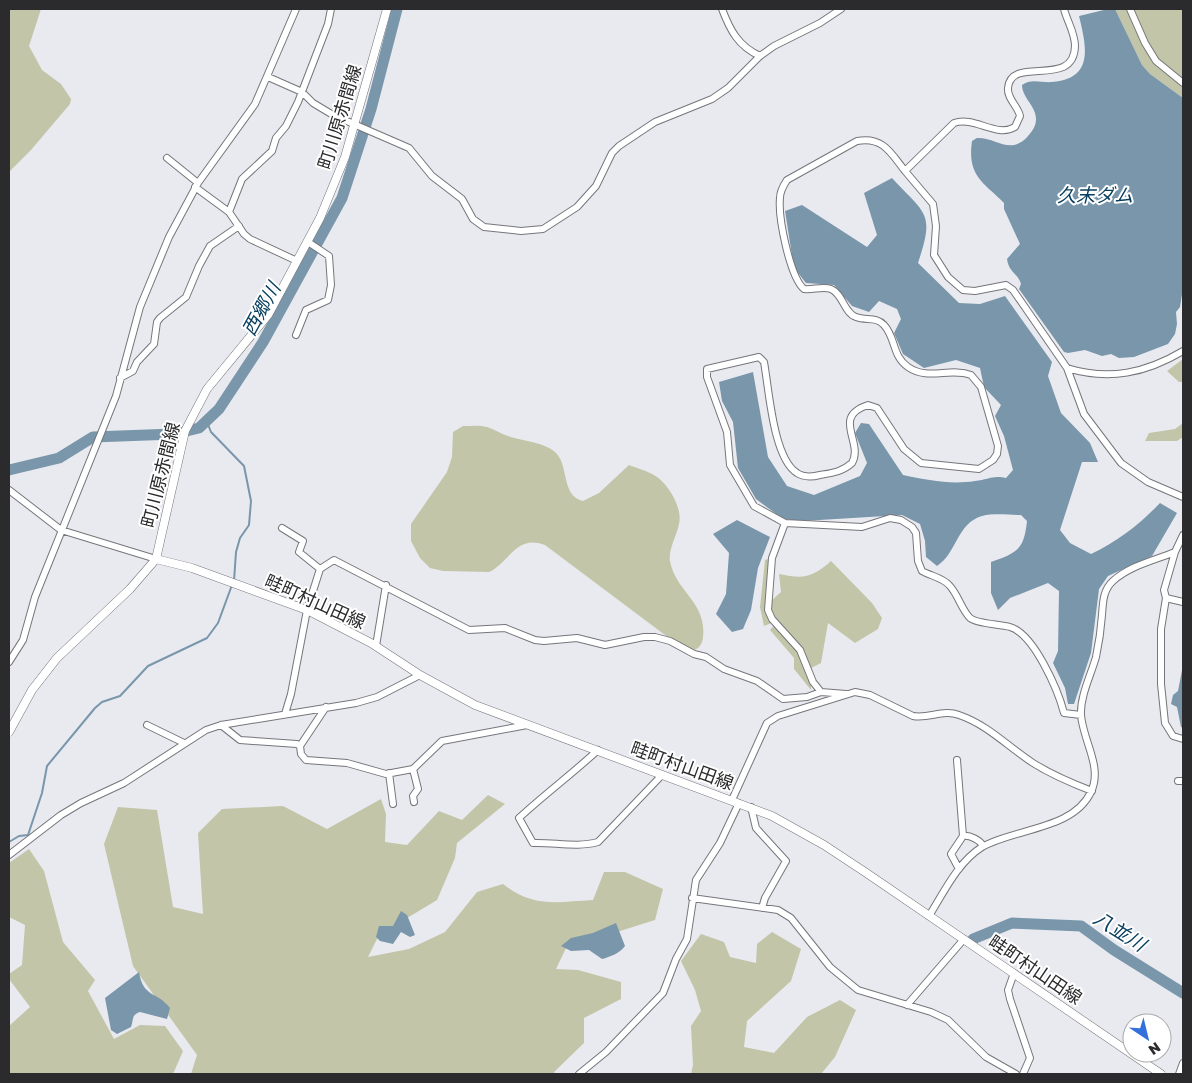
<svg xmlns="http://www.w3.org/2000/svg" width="1192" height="1083" viewBox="0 0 1192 1083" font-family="'Golos Text','Noto Sans JP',sans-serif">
	<rect width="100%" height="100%" fill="#e9eaf0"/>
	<path fill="#c2c5a7" d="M9,9H41L29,46L42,70L61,84L71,99L70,104L31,150L9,172Z
		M1115,9H1183V98L1150,74L1142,65Z
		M1183,359V382H1179L1167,371Z
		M1183,423V437L1177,441H1145L1149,433L1175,429Z
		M463,426C471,426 480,425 487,427C494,429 501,434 508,436C522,441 545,442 556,453C569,466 561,496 583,501L599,493L629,465C637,468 647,471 654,475C668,483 683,508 679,524C677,535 668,550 670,561C675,591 707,602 703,637C702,646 698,650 689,651L677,644L545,545C516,534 510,562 489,572L443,571L430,568L420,558L411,541V524L447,472L452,457L453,432Z
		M773,557L771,601L781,592L779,574C803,579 812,578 831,561L872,603L882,618L878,629L855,643L828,623L821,663L811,668V690L794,669V658L770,630L779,620L764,626L760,607L765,560Z
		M488,795L505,804L457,843L455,858L437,900L379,935L368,957L409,949L445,932L477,892L503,884C534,908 556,902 593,900L604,872H625L663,889L655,920L566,948L556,969L578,970L621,982V999L584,1018V1043L554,1072L555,1074H191L197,1055L133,966L104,844L118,807L157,810L173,907L203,914L198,833L222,809L283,806L327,829L381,799L386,814L385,842L407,845L439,811L462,820Z
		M29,849L44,871L63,942L95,980L88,991L114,1039L140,1025L165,1026L183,1051L173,1074H9V1026L30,1007L9,979V974L22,965L25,925L9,917V863Z
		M772,932L801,949L791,981L747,1021L744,1047L774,1053L807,1017L840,1000L856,1010L835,1057L821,1074H691L693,1065L691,1026L701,1011L695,990L681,961L701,934L724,942L730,957L756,963L757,944Z"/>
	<path fill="#7996ab" d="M1108,9H1115L1142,65L1150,74L1183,98V288L1180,307L1176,312L1177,324L1175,334L1168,344L1134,357L1119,358L1111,354L1102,356L1085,350L1068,353L1064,352L1019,289L1021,284C1018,273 1009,273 1007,259L1020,244L1004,209V203C983,182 967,176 972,141L977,138C998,137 1012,159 1032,131C1036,125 1037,120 1035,113C1032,103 1022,96 1022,85C1031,78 1042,83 1052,82C1095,79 1086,45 1079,16Z
		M892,178C926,215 935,212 918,263L959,303L980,304L1005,296L1052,362L1048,376L1061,413L1090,443L1098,462H1082L1060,530L1070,543L1091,554C1118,541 1139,525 1160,503L1177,513L1152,556L1108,576L1099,589L1091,653L1074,704H1068L1065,688L1053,663L1058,651L1059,591L1048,583L1010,598L998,610L991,593V562C1017,553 1024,550 1027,521L1021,515C1009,515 994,513 982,516C957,523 957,553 937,566L926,557L925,541L920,524L902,515L803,521L783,519L756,499L738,468L733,422L722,401L719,382L753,372L768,457L787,486L814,495L860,476L867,463L855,433L861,423L869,424L903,475C927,480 951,485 975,481C988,480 992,475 1006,478L1013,470L1004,436L995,416L1001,405L984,387L980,368L956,360L924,368L903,354L894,333L901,319L897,309L879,301L869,312L852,306L834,285L806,283L794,268L785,211L802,205L867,247L877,235L864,193Z
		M737,520L770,537L758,568L751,610L743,629L732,632L716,614L726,594L729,553L713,534Z
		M1183,665V728L1181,727L1177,707L1171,704L1173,695L1178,691Z
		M401,911L407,915L415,935L410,937L401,932L393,944L380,941L376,937L379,926H393Z
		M616,923L625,946C620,953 610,957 602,959L589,950L571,951L561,946L571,938L593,933Z
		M139,972C143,998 157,991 170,1008L167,1019L140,1012C131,1015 134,1019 131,1027L117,1034L111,1030L105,998Z"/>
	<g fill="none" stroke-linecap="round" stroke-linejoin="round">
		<path stroke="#7996ab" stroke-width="2" d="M207,422L211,432L244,466L251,501L249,525L240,538L236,552L234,581
			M9,842L19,836L28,835L42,793L47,766L95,708L102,702L120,696L148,666L207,638L218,623L232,585"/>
		<path stroke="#7996ab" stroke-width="11" d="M9,470L59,458L93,437L174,434L199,428L219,409L263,342L342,198L371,109L397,9
			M973,939L1012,923L1081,926L1114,950L1183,993"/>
		<defs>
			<path id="minor" d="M722,9C730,30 738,46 760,56
				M1064,9C1067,21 1075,33 1075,46C1074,90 1011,54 1008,88C1007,99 1018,106 1020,116L1015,127C996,138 975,116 954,123L905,171L933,204L936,226L934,255L948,277L963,290L975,291L1006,285L1013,290L1067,368L1084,414L1121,463L1148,482L1183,497
				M1130,9L1145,43L1156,61L1183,83
				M268,77L302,92L313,103L333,115L409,148L432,176L462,199L473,219L484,227L521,231L543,229L577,207L596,186L612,153L619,146L655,122L712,99L728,88L760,56L774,46L820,23L841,9
				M167,158L198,183
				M905,171C891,153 883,136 857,141L787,180C783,186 780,191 780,198C778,218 790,277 804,289C813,290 823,286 831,289C843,294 844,313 856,317C866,321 876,316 884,325C896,338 892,356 908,367C928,381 950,367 971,375L981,387L998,446L997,454L993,460L979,469L921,463L904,449L877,408L868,405C831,417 864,442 852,463C842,472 832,473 820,475C812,477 803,477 797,473C773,458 769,389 764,362L759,357L707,369V377L727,432L730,465L754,506L785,523L862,527L890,518L901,520L912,527L916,533L918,561L922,571C931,576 943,578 949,585C958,594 961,609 970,618C977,624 1000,624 1010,627C1034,634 1058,690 1064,713L1081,715
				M195,187L229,212L244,234L250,239L297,261
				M229,212L242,179L272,151L276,138L286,126L298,102L328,24L331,9
				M296,335L306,310L328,300L331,285L329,256L308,242
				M1067,368C1109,381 1146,373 1183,351
				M120,378L133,371L137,362L154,344L157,322L160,318L186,297L199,266L210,246L239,226
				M9,490L61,530L156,559
				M785,523L772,558L768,610L772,619L800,650L813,682L821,692
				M282,528L303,541L299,552L320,569
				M1183,535L1175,552L1164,590L1166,598L1161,629V684L1165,723L1173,736L1183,739
				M1166,598L1183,602
				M376,646L386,585
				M9,662L23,640L35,597L116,396L140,307L169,237L198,183L255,104L296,9
				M285,714L291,694L307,610L320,569L334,560L469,630L505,628L535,640L544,641L577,638L605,645L644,637H655L670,641L694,654L706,657L724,669L757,681L783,699L807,697L821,692L846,694
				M147,725L184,743
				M221,725L240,740L297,744L300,746L301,754L306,760L347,763L386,774L413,769L442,741L527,725
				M300,746L326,707
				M598,750C572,774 545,794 519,818L533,843C554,842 577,848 598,842L662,775
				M957,760L963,836
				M413,769L418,789L413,796L414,802
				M389,773L393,804
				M1178,781H1183
				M732,800L767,723L778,716L855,692L870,695L913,716C929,719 943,709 959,715C988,725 1007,746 1033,763C1052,775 1071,783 1092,791
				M751,807L756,828L786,861L765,898L762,908
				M9,855L61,815L81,803L124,783L206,730L221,725L356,703L377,697L420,675
				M959,869L951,854L963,836C970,835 980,840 983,846
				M692,898L778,910L791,918L830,967L858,990L931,1012L948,1020L986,1057L1016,1074
				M929,916C944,892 958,862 982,847C1015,828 1073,830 1091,792C1103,767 1083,741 1081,715C1080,696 1091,675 1096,657C1099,643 1101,629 1102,615C1103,602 1103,590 1113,581C1129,566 1155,560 1175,552
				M1014,973L1008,990L1010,999L1030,1058L1023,1074
				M907,1005L964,939
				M579,1074L606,1052L663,993L676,959L687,939L696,880L720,843L739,803
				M1179,1074L1183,1063"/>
			<path id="major" d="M156,559L192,568L307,610L371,643L420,675L475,705L772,816L824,845L865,872L1161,1074
				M9,732L32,690L57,658L130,589L156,559L185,431L207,389L268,315L320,218L345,157L387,9"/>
		</defs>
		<use href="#minor" stroke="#75767b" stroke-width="8"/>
		<use href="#major" stroke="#75767b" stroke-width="9"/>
		<use href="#minor" stroke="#fff" stroke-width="6"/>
		<use href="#major" stroke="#fff" stroke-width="8"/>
	</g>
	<g text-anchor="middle" stroke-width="4" stroke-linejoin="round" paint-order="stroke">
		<g font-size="18" fill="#2b2b2d" stroke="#fff">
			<text transform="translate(340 117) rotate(-73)" y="6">町川原赤間線</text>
			<text transform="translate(161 475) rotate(-76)" y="6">町川原赤間線</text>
			<text transform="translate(315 602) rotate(24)" y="6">畦町村山田線</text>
			<text transform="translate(682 766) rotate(20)" y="6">畦町村山田線</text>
			<text transform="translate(1035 970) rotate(34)" y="6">畦町村山田線</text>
		</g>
		<g font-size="19" font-style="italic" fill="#0a405f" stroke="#fff">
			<text x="1095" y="202">久末ダム</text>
			<text transform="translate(261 309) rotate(-61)" y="7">西郷川</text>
			<text transform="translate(1120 931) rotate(32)" y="7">八並川</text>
		</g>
	</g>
	<rect width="1192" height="1083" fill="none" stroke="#2b2b2d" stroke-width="20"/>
	<g transform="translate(1147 1038) rotate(145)"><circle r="24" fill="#ffffff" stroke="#aaaaab"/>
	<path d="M0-4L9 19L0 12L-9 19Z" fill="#3370de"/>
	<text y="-8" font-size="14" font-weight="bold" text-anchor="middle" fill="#2b2b2d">N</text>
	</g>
</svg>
